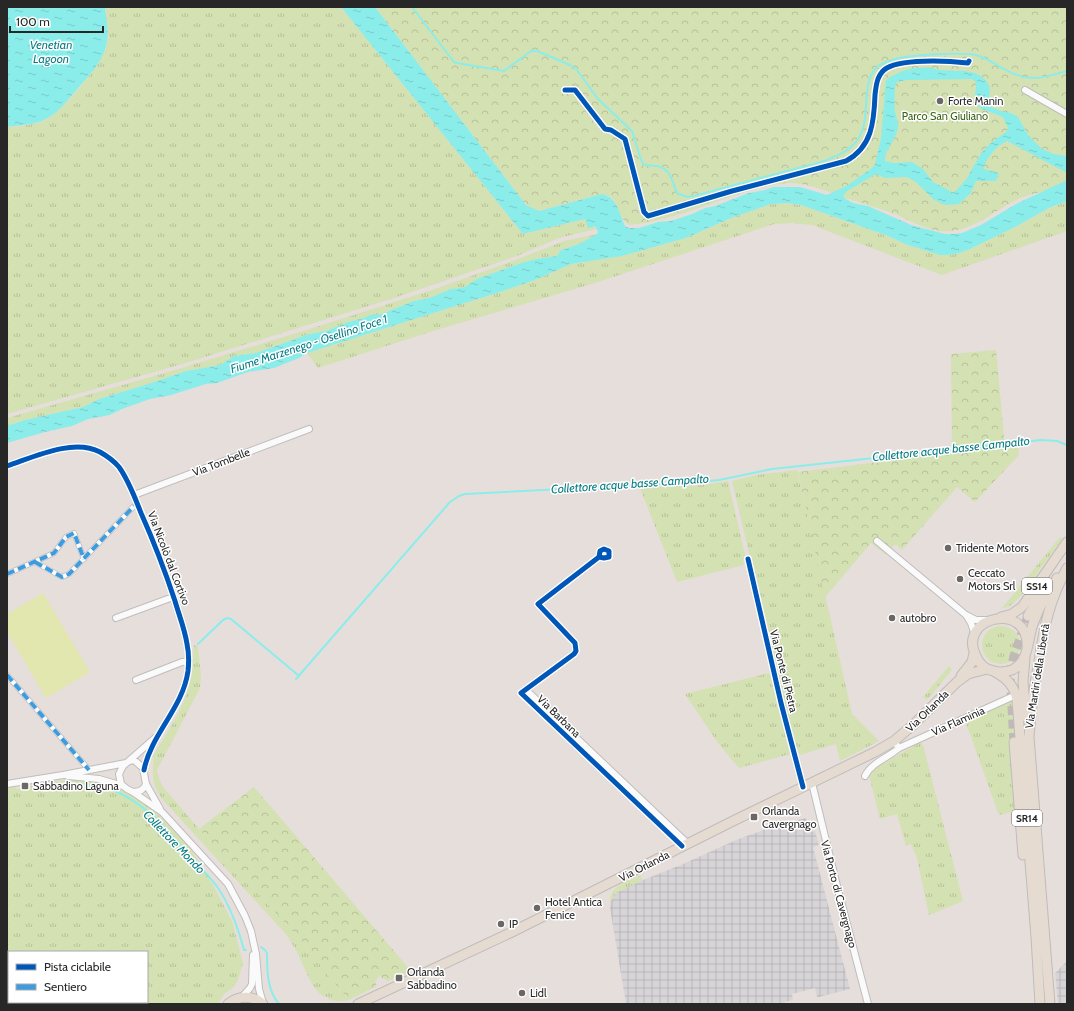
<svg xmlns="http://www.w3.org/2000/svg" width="1074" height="1011" viewBox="0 0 1074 1011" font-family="Cabin,sans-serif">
	<defs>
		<pattern id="industrial-grid" width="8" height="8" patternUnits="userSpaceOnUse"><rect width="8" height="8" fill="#d7d4d8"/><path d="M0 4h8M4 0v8" fill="none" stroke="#b9b6b9"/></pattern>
		<pattern id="grass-tufts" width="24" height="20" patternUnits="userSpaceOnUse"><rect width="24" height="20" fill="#d4e1b2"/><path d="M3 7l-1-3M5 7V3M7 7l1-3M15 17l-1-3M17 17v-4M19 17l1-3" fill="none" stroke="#b6c199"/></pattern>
		<pattern id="park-crowns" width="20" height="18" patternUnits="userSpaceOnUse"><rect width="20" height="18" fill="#d4e1b2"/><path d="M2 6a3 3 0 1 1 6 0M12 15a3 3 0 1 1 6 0" fill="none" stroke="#b6c199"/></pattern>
		<pattern id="water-ripples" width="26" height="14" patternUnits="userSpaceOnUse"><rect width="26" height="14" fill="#8bedea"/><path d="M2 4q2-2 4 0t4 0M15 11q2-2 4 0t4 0" fill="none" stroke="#78cbc9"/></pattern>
	</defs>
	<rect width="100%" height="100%" fill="#e6dedb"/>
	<path fill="url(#industrial-grid)" d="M806,818L809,832L815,831L819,845L813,847L850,989L819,997H817L815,988L792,994L793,1000L778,1004H626L610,908L611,900L615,893L643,880L683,864L736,840L777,825Z
		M1067,961V1004H1058L1055,973Z"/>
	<path fill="url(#grass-tufts)" d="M105,7H341L523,234L585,219L594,226L596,229L559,238L517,256L391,299L298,328L189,362L7,414V127C19,126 32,125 43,121C61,113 101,65 106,47C110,34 106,20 105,7Z
		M1067,201V231L942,275L812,225L792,223L774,224L595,283L436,330L318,368L307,353L503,291L535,280L571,264L622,256L686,238L731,218L771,204L787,203L801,205L888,236L905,244L940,255H948L960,253L970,249L1015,227L1049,208Z
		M597,234L579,244L561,250L557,256L536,259L521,263L477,279L465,287L460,289H451L429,298L414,301L381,314L348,322L326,331L309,334L256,353L234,356L220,365L186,371L148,384L99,399L83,407L25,420L7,426V418L175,370L313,328L438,288L518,259L564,241Z
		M797,470L852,714L879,741L840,761L836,744L800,755L798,749H795L732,481L756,475Z
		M728,481L746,559L743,560L744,565L677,582L640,488L704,485Z
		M1060,537L1062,539L1020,597L1009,607L1002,608Z
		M982 645a19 19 0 1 1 38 0a19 19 0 1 1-38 0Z
		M194,645L198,647L201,676L200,688L157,770L158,776L163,787L199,829L318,959L325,972L349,1000C343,1002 335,1001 328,999V997C314,997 304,966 298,954C294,947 290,940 285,933L163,800C153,787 151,775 154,758L152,757C166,734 184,709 190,682C193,670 193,657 194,645Z
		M949,666L952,670L927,700L923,697Z
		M769,673L770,674L790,754L739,768L718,743L685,694Z
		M1013,700L1017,742L1016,811L999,815L965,720L1007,701Z
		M921,742L923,745L963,901L929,915L917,858L911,844L906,846L897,814L880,819L869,775L879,766Z
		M71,779L94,781L116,786L143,801L153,810L188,845L213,885L232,921L243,963L238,980L234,987L225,993L218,1004H70L68,1002H147V952H9V993L7,991V788L15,787L16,789L43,784V783Z
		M640,876L643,880L616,893L610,903C610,885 626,882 640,876Z"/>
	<path fill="url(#park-crowns)" d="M375,7H1067V186C1052,190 1034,193 1020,198C994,210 971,234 940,231C924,229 909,220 895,214C879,208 862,203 846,198C828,192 807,182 787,183C774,184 761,188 749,191C709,203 671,221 629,225C627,223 624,221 622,218C614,208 620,198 602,194L539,211L526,205Z
		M996,350L1005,448L1018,447L1019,455L975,502L957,487L902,550L895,544L886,555L871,543L825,597L798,472L952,453L951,354Z
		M254,787L411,971L388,981L379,976L375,982L377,986L349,1000L325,972L318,959L199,829Z"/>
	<path fill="#e2e6af" d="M43,593L90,672L46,698L7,632V614Z"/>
	<path fill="url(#water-ripples)" fill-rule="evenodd" d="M7,7H105C106,18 109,30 107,41C104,62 88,76 75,92C66,102 58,113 46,119C35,125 20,125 7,127Z
		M341,7H375L526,205L539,211L602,194C618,198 619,213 625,226L629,228H639L658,222L671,221L692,214L705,208L715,206L749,193L765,190L773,187H800L827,195L848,185L872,168L875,164L881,138L886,80C892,76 899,72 906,70C913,68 923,67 931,68C934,68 937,70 940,70C956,72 976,67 987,82C993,90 987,97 989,106L1001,111L1011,113L1018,117L1028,135L1041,148L1053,154L1067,156V173L1007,141C995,147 988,156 983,169L999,173L996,181H976L971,193L959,204L946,205L934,200L916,182L907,177L885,178L876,174L847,191L843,196L846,199L853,203L868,206L911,225L945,234H953L962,233L981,225L1016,204L1067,180V201L1049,208L1015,227L970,249L960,253L948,255H940L905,244L888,236L801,205L787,203L771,204L731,218L686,238L622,256L571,264L535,280L503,291L307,353L299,358L274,368L248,372L217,383L206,384L171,395L150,399L122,409L110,415L88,419L72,426L45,432L7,443V426L25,420L83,407L99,399L148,384L186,371L220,365L234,356L256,353L309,334L326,331L348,322L364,318L370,315L381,314L414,301L429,298L451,289L460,288L465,287L477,279L521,263L536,259L557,256L561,250L579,244L597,234L598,232L595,226L588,228L585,219L523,234ZM972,79L976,82C977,90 973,96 975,104L982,109L1003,117L1008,128L1006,132L993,141L981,153L967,178L954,193L933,182L923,169L912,162L894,163L885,161C885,148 897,140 898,126C899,121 895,116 895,111C894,103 895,94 895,85L897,82L907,80Z"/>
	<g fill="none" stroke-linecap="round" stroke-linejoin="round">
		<path stroke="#8bedea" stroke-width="2" d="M412,7L454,62L457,63L504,71L531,51H537L570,65L577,70L598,99L632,131L641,160L644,165C649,166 655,165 660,167C671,170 673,184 677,193L687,197L698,195C726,187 754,180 783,172C804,166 837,161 853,145C875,124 858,88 876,68C880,64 886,62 892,60C905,55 966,51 979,56C989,59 997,66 1006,70C1029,83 1043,78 1067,71
			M198,644L223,620L227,618L231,619L298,675
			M296,679L450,502L459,496L465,494L699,482L719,480L772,469L1041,440L1057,441L1067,445
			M62,786C81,784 97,783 115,791C147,804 170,834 192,859C201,868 211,878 218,888C231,907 238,928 244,950H246
			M261,947L265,950L267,953C267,971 267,990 279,1004"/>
		<path stroke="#c0b9b7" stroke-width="9" stroke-dasharray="9 4.5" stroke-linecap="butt" d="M1014,742L1010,674L1014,656L1028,616"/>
		<defs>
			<path id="pedestrian" d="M35,562L62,577L69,574L137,503
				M7,574L54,553L66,537L74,533L84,559
				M7,675L89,770"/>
			<path id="minor" d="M565,90H575L605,129L611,130L625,139L644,212L648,216L732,191L846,161C872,147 874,122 875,95C876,86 877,76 884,70C898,58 949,61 968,63L969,61
				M1025,90L1067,114
				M7,466C34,457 73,438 100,452C107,456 114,461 119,467C129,481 135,498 141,513C154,542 165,571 175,601C179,615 185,630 187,644C189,653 189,662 188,671C183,708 151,734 144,770
				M134,495L309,429
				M877,541L966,615
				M599,557L600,551L604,549L609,551V557L604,558L599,557L538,604L575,643L576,651L574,654L521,693L682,846
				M748,559L781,703L803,787
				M116,618L173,597
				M975,635L971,623L966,615L976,620H989
				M136,680L182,662L189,661
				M526,690L688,844
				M155,738L123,766L119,774L121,784L127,789L133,792L162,812L228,884L245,916L251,931L256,954L259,989L263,1003
				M894,741L899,748L1016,695
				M129,761L134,760L143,768L146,784L160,809
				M68,776L99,779L123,786
				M865,776C871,763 889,757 899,748
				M812,783L837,886L868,1004
				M7,784L63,775L126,763
				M133,792C139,792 144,790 146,784
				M242,997L250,988L252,984L253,955"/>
			<path id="primary" d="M1028,616L1047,582
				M1001,617L1012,614L1022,607L1067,542
				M1027,649C1031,600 956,616 976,656C979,664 986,670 994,671C1000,673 1006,672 1012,670C1030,661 1027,640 1033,624C1039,608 1047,592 1057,578
				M1025,658L1023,682L1026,717
				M995,672C1007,678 1015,687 1017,700L1036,937L1040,1004
				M961,676L972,662L974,653
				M1014,742L1023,855
				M228,1004C239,995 253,995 263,1004
				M358,1004L512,932L731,822L875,752L894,741L913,725L957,682L968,674L987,669
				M1050,1004L1029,737C1031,711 1034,686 1039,661C1044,626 1050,599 1067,568"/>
		</defs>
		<use href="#pedestrian" stroke="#bfbdbd" stroke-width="6"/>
		<use href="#minor" stroke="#bfbdbd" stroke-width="8"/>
		<use href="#primary" stroke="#bfbcbb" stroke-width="11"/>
		<use href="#pedestrian" stroke="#fbfafa" stroke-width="4.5"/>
		<use href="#minor" stroke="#fbfafa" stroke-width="6"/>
		<use href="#primary" stroke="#e6dbd0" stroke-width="9"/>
		<path stroke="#3d9ce0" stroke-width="4" stroke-dasharray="8 4" stroke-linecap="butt" d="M35,562L62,577L69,574L137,503
			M7,574L54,553L66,537L74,533L84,559
			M7,675L89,770"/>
		<defs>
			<path id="cycleway" d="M565,90H575L605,129L611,130L625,139L644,212L648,216L732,191L846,161C872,147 874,122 875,95C876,86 877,76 884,70C898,58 949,61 968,63L969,61
				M7,466C34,457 73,438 100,452C107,456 114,461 119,467C129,481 135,498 141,513C154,542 165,571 175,601C179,615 185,630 187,644C189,653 189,662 188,671C183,708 151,734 144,770
				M599,557L600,551L604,549L609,551V557L604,558L599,557L538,604L575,643L576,651L574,654L521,693L682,846
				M748,559L781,703L803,787"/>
		</defs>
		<use href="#cycleway" stroke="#fff" stroke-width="8"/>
		<use href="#cycleway" stroke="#0057b8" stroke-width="5"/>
	</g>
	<g fill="#6a6766" stroke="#fff" stroke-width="1.5">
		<circle cx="940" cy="101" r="4"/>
		<circle cx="948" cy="548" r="4"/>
		<circle cx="960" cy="579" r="4"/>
		<circle cx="892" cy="618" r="4"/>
		<rect x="21" y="782" width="8" height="8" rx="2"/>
		<rect x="750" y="813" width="8" height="8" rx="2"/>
		<circle cx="537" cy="908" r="4"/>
		<circle cx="501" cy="924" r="4"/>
		<rect x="395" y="974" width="8" height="8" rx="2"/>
		<circle cx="522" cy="993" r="4"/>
	</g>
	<g text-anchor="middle" stroke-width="3" stroke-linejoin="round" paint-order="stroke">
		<g fill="#fff" stroke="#686868" stroke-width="1">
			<rect x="1022" y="578" width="30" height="16" rx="3"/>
			<rect x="1012" y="810" width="30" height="16" rx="3"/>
		</g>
		<g font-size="10" font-weight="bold" fill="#272727">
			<text x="1037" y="590">SS14</text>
			<text x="1027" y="822">SR14</text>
		</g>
		<g font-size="11" fill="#272727" stroke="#fff" text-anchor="start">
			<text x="948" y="105">Forte Manin</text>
			<text x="956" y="552">Tridente Motors</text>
			<text x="968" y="577">Ceccato<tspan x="968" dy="13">Motors Srl</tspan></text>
			<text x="900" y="622">autobro</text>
			<text x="33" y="790">Sabbadino Laguna</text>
			<text x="762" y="815">Orlanda<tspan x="762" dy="13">Cavergnago</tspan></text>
			<text x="545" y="906">Hotel Antica<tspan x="545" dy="13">Fenice</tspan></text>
			<text x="509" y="928">IP</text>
			<text x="407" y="976">Orlanda<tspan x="407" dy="13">Sabbadino</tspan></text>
			<text x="530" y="997">Lidl</text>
		</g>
		<g font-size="11" fill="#3c6416" stroke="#fff">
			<text x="945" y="120">Parco San Giuliano</text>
		</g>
		<g font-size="11" fill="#272727" stroke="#fff">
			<text transform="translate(221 462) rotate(-21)" y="4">Via Tombelle</text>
			<text transform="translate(169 558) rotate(69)" y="4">Via Nicolò dal Cortivo</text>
			<text transform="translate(784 671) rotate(76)" y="4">Via Ponte di Pietra</text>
			<text transform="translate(1037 676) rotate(-81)" y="4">Via Martiri della Libertà</text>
			<text transform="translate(927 711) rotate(-44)" y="4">Via Orlanda</text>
			<text transform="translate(559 716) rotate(44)" y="4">Via Barbana</text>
			<text transform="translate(958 721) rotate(-24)" y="4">Via Flaminia</text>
			<text transform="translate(644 866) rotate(-27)" y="4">Via Orlanda</text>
			<text transform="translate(839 894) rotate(75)" y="4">Via Porto di Cavergnago</text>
		</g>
		<g font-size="12" font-style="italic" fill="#097e85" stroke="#fff">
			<text x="51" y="49">Venetian<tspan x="51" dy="14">Lagoon</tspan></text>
			<text transform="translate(309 344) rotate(-18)" y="4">Fiume Marzenego - Osellino Foce 1</text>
			<text transform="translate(951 449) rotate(-6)" y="4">Collettore acque basse Campalto</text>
			<text transform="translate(630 484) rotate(-4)" y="4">Collettore acque basse Campalto</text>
			<text transform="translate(174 842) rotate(46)" y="4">Collettore Mondo</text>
		</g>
	</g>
	<rect width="1074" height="1011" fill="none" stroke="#272727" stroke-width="16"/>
	<rect x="8" y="951" width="140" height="52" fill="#ffffff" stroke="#a9a9a9"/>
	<rect x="16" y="964" width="20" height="6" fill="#0057b8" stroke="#a9a9a9"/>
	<text x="44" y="971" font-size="12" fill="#272727">Pista ciclabile</text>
	<rect x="16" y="984" width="20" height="6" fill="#3d9ce0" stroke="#a9a9a9"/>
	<text x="44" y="991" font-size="12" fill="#272727">Sentiero</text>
	<path d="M10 26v6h93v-6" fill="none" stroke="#272727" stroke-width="2"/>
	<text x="16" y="26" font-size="12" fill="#272727" stroke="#ffffff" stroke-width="3" paint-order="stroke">100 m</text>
</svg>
